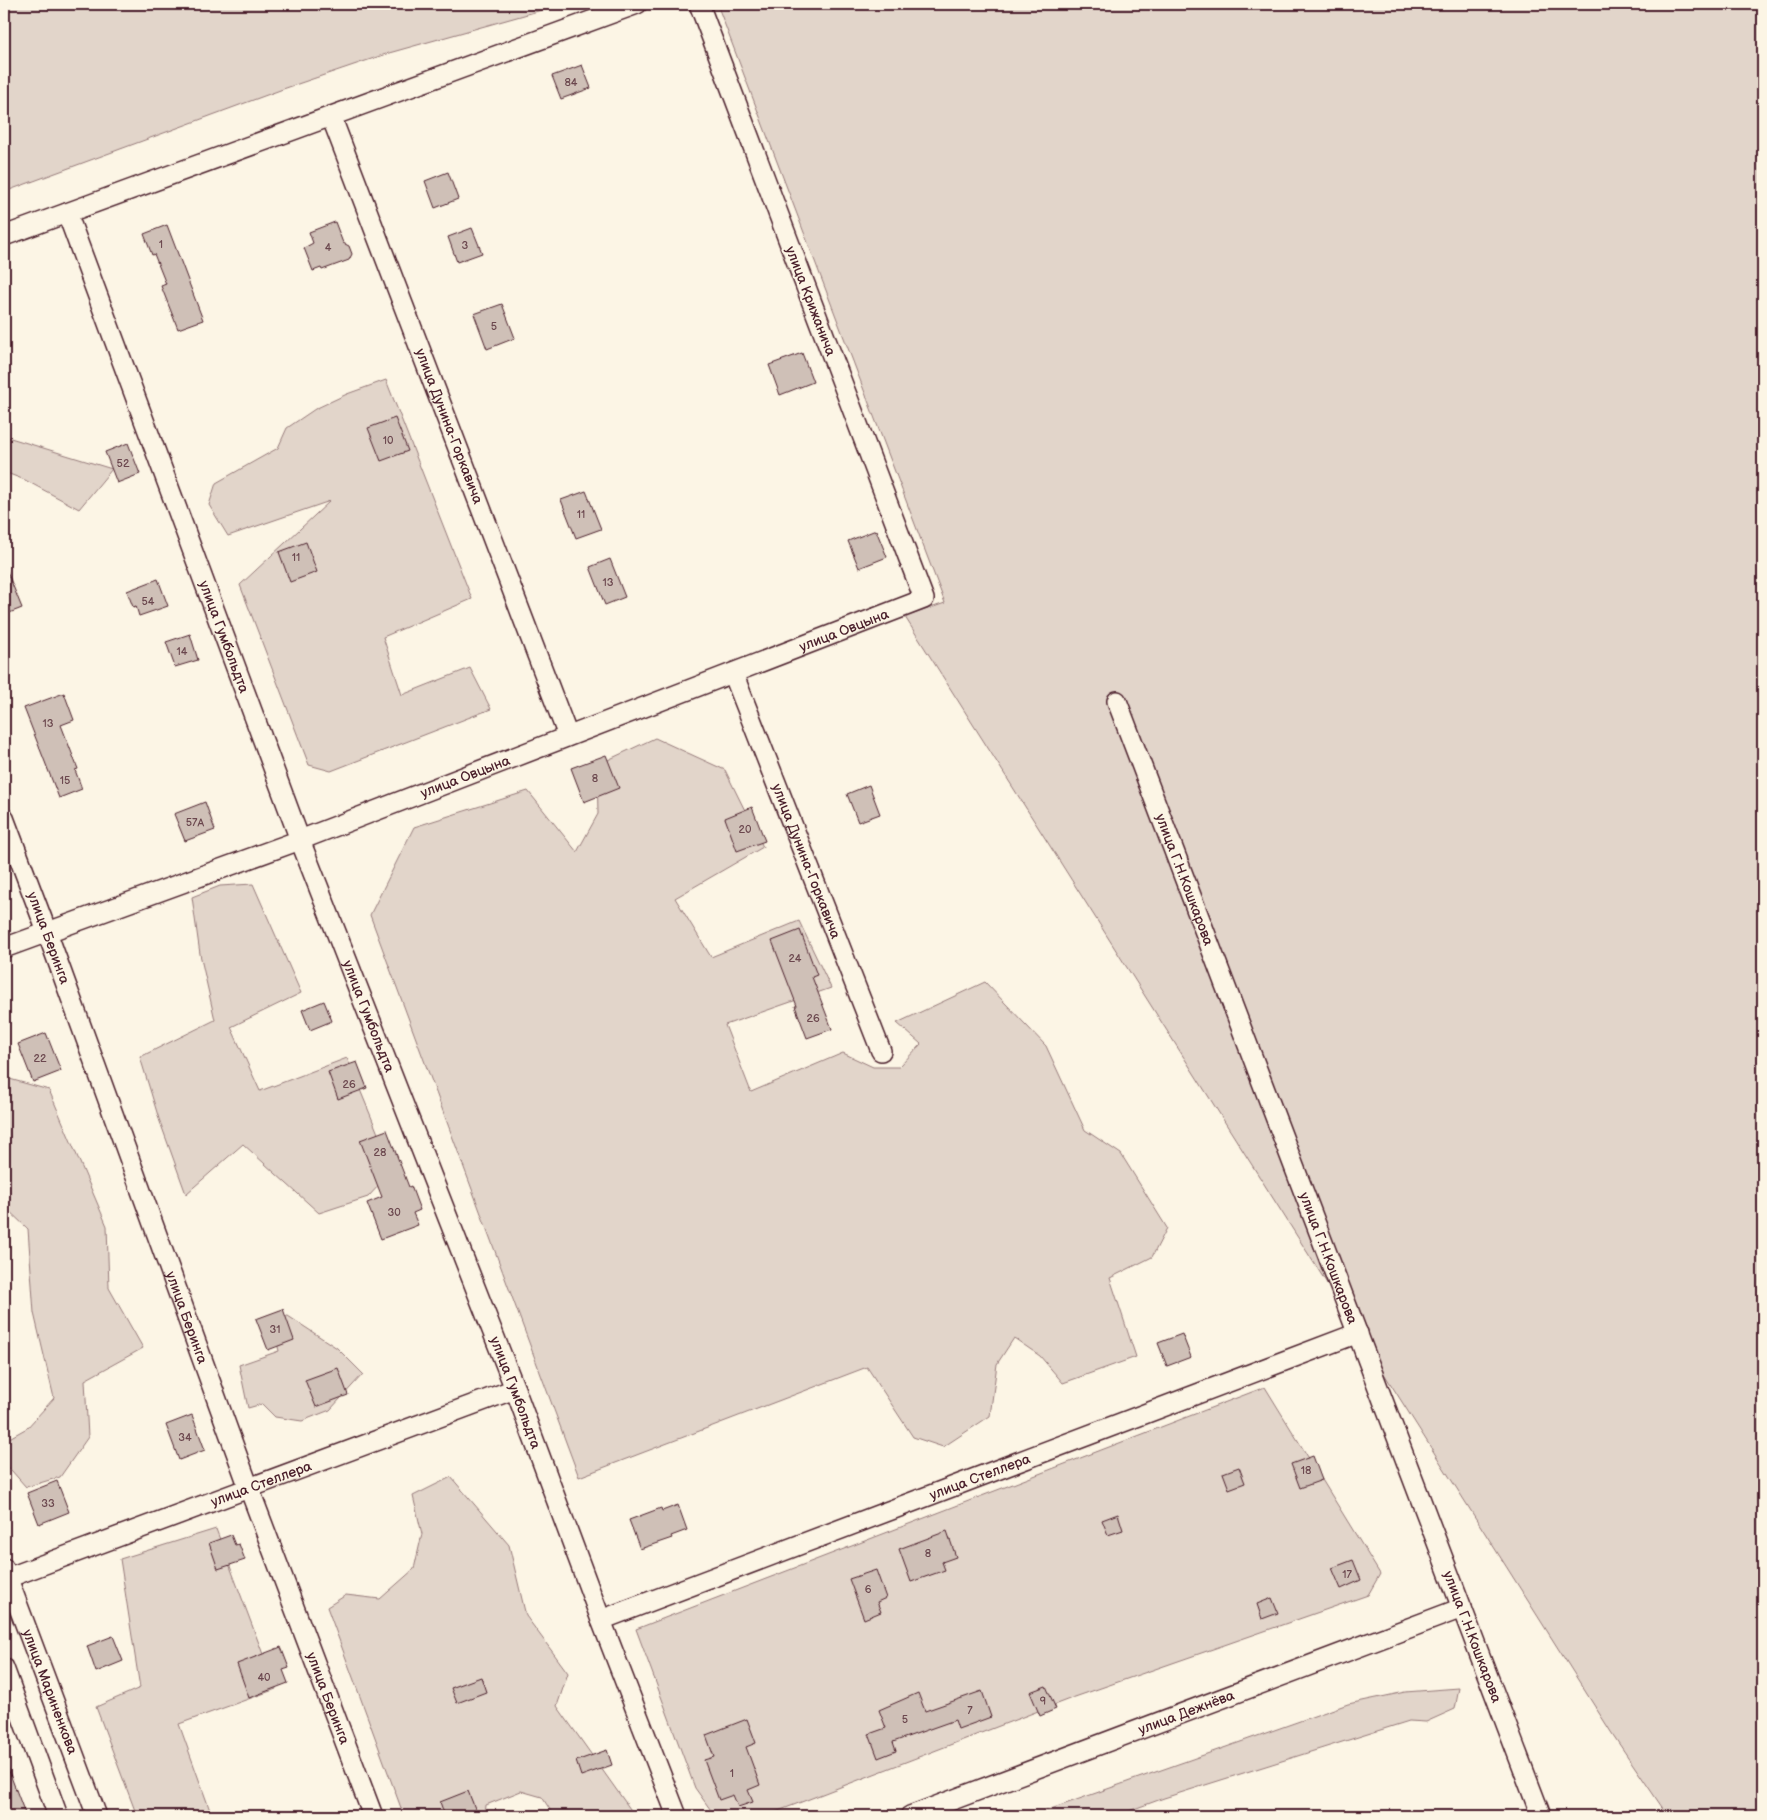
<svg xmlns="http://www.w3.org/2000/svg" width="1767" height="1820" viewBox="0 0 1767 1820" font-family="'Balsamiq Sans',sans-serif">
	<rect width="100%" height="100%" fill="#fcf5e5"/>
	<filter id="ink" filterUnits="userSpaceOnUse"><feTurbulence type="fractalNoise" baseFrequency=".02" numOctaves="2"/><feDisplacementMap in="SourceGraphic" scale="10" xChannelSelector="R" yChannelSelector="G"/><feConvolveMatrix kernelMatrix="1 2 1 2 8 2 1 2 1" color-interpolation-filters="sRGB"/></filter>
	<g filter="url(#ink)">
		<path fill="#e2d5ca" stroke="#967a7a" d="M4,4H563L389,53L283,89L4,192Z
			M717,4H1763V1816H1668L1611,1732L905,617L945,603Z
			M386,380L472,599L383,637L402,695L470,668L491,709L331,771L309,765L240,585L330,501L228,536L209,505L216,483L278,448L287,428L315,409L347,394Z
			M4,436L112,469L79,509L25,480L4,472Z
			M655,738L725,770L763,847L675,898L711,957L799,921L831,988L725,1025L751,1092L843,1053L873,1067H899L921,1044L897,1023L985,982L1046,1046L1085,1130L1121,1154L1167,1228L1152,1257L1110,1278L1136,1357L1063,1383L1040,1356L1014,1338L997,1364L990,1416L943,1447L913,1437L867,1367L579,1477L370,915L414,827L528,791L577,852L598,814L597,765Z
			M253,884L301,993L231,1027L260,1091L347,1058L393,1170L368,1197L319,1213L243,1144L186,1194L159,1119L140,1057L215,1020L200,954L192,897L220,886Z
			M6,1078L49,1090L107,1226L109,1288L143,1348L85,1380L88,1437L60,1477L26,1487L4,1462V1441L27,1428L54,1398L34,1313L28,1229L4,1206V1079Z
			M270,1316H288L337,1348L363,1374L330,1410L302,1421L275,1417L262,1404L248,1408L239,1365L279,1351Z
			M1265,1387L1380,1574L1368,1595L1072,1698L765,1816H715L695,1788L636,1629Z
			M451,1477L509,1545L526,1616L568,1673L557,1706L635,1816H554L542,1797L521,1791L486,1805L485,1816H404L327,1607L346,1595L380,1599L414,1569L422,1534L413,1496Z
			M216,1529L276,1689L179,1724L212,1816H137L96,1707L140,1688L120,1559Z
			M1459,1688L1455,1709L1426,1722L1409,1721L1164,1798L1115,1816H1031L1348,1704L1405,1692Z"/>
		<path fill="#cfc0b7" stroke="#4a1f2b" d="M582,65L591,88L561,99L552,76Z
			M448,172L458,199L435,208L425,181Z
			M335,222L343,243L349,246L352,254L349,260L322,270L321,268L313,271L304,248L313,243L309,232Z
			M167,225L203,320L178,329L161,286L166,284L154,254L152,255L144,234Z
			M472,228L482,253L457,262L448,237Z
			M502,304L515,338L487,349L474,314Z
			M802,353L813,382L780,395L769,365Z
			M395,418L408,451L381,461L368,428Z
			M128,443L140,474L117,483L105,452Z
			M586,491L601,529L576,538L561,500Z
			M876,530L887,557L859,568L848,541Z
			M306,542L317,572L290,582L279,552Z
			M610,559L625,597L605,605L590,567Z
			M4,564L22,608L4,615Z
			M158,579L168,606L139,616L136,606L133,607L127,591Z
			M190,634L198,660L175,667L166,642Z
			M64,693L74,720L61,725L78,769L75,770L82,789L59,798L24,708Z
			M606,755L619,788L584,802L571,768Z
			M869,785L880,814L858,822L847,794Z
			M205,802L215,830L185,841L174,814Z
			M752,807L765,841L737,851L725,818Z
			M800,930L817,975L812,977L832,1029L807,1038L795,1006H797L772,941Z
			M324,1001L332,1021L310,1030L302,1010Z
			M46,1033L61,1071L33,1082L18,1044Z
			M357,1062L367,1088L338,1099L328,1072Z
			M387,1130L409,1187L411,1186L420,1210L413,1213L418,1225L381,1239L367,1203L382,1197L360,1140Z
			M283,1309L294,1340L268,1350L256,1319Z
			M1182,1334L1191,1357L1167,1366L1158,1343Z
			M338,1368L348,1395L316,1407L305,1380Z
			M192,1415L205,1450L179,1460L166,1425Z
			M1313,1456L1322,1480L1300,1488L1291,1464Z
			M1239,1467L1245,1483L1229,1489L1223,1473Z
			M57,1481L69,1512L39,1524L27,1493Z
			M678,1505L687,1530L671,1536L672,1538L640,1549L629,1520L661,1508L662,1511Z
			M1118,1514L1123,1530L1108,1535L1102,1520Z
			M947,1531L956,1557L942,1562L945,1570L911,1582L899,1549Z
			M231,1535L235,1545L239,1544L245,1560L218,1569L209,1543Z
			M1353,1560L1361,1580L1341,1589L1332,1568Z
			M876,1570L886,1598L877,1602L881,1612L864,1619L849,1579Z
			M1272,1598L1278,1613L1262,1619L1257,1604Z
			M113,1636L123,1661L96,1672L87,1646Z
			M281,1647L289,1668L283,1670L288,1683L249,1698L237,1664Z
			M481,1677L486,1692L457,1703L451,1688Z
			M1046,1686L1056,1709L1040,1716L1030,1692Z
			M982,1691L991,1717L958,1729L955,1720L893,1742L896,1751L878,1758L869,1734L886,1728L879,1710L918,1693L925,1711Z
			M747,1719L756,1743L746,1747L760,1785L748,1790L753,1802L738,1807L733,1795L719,1800L704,1760L714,1757L706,1735Z
			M607,1750L612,1765L581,1776L576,1761Z
			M4,1761H5L26,1816H4Z
			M468,1791L478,1816H445L440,1802Z"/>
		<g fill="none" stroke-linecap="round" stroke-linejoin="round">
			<defs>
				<g id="street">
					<path id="s1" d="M331,116L568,736"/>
					<path id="s2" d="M67,213L300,840L515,1389L601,1620L677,1816"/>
					<path d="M4,236L637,4"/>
					<path id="s3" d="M733,673L881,1051"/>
					<path id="s4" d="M1117,701L1541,1816"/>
					<path id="s5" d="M4,818L47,932L249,1488L373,1816"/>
					<path id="s6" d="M4,948L300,840L924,599L699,4"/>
					<path id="s7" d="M4,1568L97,1816"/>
					<path id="s8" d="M7,1578L515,1389"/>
					<path id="s9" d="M601,1620L1358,1333"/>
					<path d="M4,1668L58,1816"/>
					<path id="s10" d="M910,1816L1462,1608"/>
				</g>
			</defs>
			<use href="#street" stroke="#4a1f2b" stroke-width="22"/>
			<use href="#street" stroke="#fcf5e5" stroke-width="19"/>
		</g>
	</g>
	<g text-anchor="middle" stroke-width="4" stroke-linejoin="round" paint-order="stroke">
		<g font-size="11" fill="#6b474e">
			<text x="571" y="86">84</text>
			<text x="161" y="248">1</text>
			<text x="465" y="249">3</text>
			<text x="328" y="251">4</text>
			<text x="494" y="330">5</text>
			<text x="388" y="444">10</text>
			<text x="123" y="467">52</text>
			<text x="581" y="518">11</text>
			<text x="296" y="561">11</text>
			<text x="608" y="586">13</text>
			<text x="148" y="605">54</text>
			<text x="182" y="655">14</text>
			<text x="48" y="727">13</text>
			<text x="595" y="782">8</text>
			<text x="65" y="784">15</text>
			<text x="195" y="826">57А</text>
			<text x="745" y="833">20</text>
			<text x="795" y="962">24</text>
			<text x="813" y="1022">26</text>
			<text x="40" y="1062">22</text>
			<text x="349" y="1088">26</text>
			<text x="380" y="1156">28</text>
			<text x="394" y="1216">30</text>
			<text x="275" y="1333">31</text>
			<text x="185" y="1441">34</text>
			<text x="1306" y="1474">18</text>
			<text x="48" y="1507">33</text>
			<text x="928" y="1557">8</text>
			<text x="1347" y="1578">17</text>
			<text x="868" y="1593">6</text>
			<text x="264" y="1681">40</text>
			<text x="1043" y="1705">9</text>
			<text x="970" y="1714">7</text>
			<text x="905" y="1723">5</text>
			<text x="732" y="1777">1</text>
		</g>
		<g font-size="14" fill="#4a1f2b" stroke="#fcf5e5">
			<text transform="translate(811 301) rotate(69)" y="5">улица Крижанича</text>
			<text dy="5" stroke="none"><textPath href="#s1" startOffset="332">улица Дунина-Горкавича</textPath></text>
			<text dy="5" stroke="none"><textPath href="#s6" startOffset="898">улица Овцына</textPath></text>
			<text dy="5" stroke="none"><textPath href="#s2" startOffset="452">улица Гумбольдта</textPath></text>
			<text dy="5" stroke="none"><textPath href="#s6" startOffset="492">улица Овцына</textPath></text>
			<text dy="5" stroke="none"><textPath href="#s3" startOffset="202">улица Дунина-Горкавича</textPath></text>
			<text dy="5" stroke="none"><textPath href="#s4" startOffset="191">улица Г.Н.Кошкарова</textPath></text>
			<text dy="5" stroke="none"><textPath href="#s5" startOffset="128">улица Беринга</textPath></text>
			<text dy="5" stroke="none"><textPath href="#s2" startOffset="858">улица Гумбольдта</textPath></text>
			<text dy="5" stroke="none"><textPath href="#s4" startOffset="596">улица Г.Н.Кошкарова</textPath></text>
			<text dy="5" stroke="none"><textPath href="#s5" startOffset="532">улица Беринга</textPath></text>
			<text dy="5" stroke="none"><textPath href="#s2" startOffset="1262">улица Гумбольдта</textPath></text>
			<text dy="5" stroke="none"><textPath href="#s9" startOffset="405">улица Стеллера</textPath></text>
			<text dy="5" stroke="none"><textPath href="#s8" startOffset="271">улица Стеллера</textPath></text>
			<text dy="5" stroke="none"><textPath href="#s4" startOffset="1001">улица Г.Н.Кошкарова</textPath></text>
			<text dy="5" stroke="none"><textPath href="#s7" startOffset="132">улица Мариненкова</textPath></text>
			<text dy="5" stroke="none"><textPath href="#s5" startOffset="938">улица Беринга</textPath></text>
			<text dy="5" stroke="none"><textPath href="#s10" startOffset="295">улица Дежнёва</textPath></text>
		</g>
	</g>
	<rect width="1767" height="1820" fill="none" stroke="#fcf5e5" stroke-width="20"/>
	<rect x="10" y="10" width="1747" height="1800" fill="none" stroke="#4a1f2b" stroke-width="2" filter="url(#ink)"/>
</svg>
